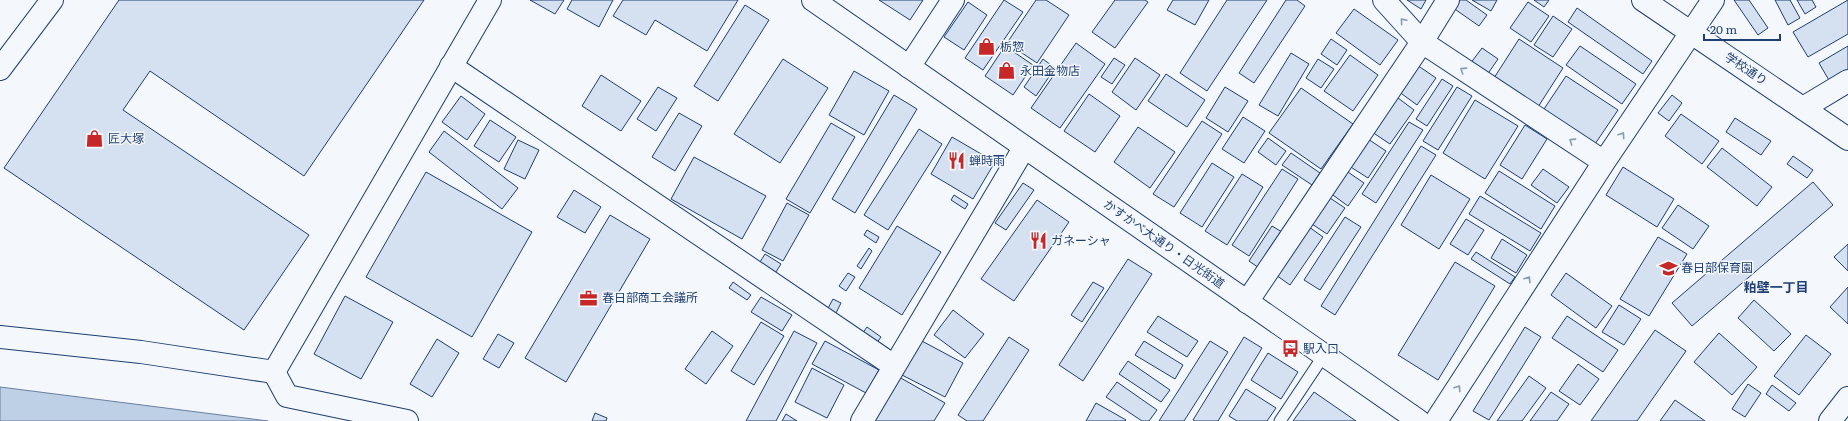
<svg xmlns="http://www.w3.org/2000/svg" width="1848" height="421" viewBox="0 0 1848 421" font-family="Literata,'Noto Sans JP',serif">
	<rect width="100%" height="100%" fill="#f4f7fb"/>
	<path fill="#bed0e5" stroke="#687fa3" d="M0,387L268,421H0Z"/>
	<path fill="#d5e0f0" stroke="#1d3f73" d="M119,0H424L304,176L150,71L123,110L309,235L244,330L4,168Z
		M530,0H564L555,14Z
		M572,0H613L599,27L567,9Z
		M623,0H738L707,51L655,20L646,35L613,16Z
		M879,0H923L910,20Z
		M1004,0L1023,12L983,70L965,58Z
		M1036,0H1046L1069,15L1037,63L1007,43Z
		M1115,0H1145L1148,2L1115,48L1092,32Z
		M1173,0H1209L1195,25L1167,10Z
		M1227,0H1267L1207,91L1180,73Z
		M1286,0H1297L1305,6L1254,83L1239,73Z
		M1407,0H1426L1421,9Z
		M1453,0H1466L1487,15L1479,26L1449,5Z
		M1472,0H1497L1491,11Z
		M1534,0H1549L1544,7Z
		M1734,0H1749L1768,28L1758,35Z
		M1775,0H1790L1800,18L1788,25Z
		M1797,0H1812L1816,7L1805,14Z
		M1848,0V34L1808,57L1793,32Z
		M968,2L987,15L964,50L944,37Z
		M1528,2L1549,16L1531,42L1510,28Z
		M745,5L769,20L718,101L694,86Z
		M1577,8L1652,61L1643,74L1568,22Z
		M1354,9L1398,40L1380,65L1336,33Z
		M1553,16L1572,29L1553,57L1534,45Z
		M1331,39L1347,50L1337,65L1321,54Z
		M1519,39L1563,68L1538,107L1494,78Z
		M1076,43L1105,64L1060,128L1031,108Z
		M1005,46L1033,65L1013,95L985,76Z
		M1580,46L1636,84L1622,104L1566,65Z
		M1848,46V71L1830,82L1819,63Z
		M1482,48L1498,59L1487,75L1470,64Z
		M1291,53L1309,64L1278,116L1259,105Z
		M1350,55L1378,75L1353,111L1324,91Z
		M1114,58L1125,65L1112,84L1101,77Z
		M1135,58L1160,75L1136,110L1112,92Z
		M783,59L828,88L780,163L734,134Z
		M1043,59L1055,68L1036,96L1024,87Z
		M1318,59L1334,69L1321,88L1306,78Z
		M1417,65L1436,78L1417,105L1398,91Z
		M854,71L889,91L864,135L829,115Z
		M1166,74L1205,100L1187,127L1148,101Z
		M601,75L641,101L621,131L582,106Z
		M1566,76L1618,110L1595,144L1544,109Z
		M1442,79L1453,86L1427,126L1416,119Z
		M658,87L677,98L656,131L637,119Z
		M1225,87L1248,101L1228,132L1206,118Z
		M1457,87L1472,96L1438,150L1423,141Z
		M1301,88L1353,124L1321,169L1269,133Z
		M1089,94L1120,116L1095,152L1064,131Z
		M894,95L917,109L855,213L832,199Z
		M1394,95L1414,110L1390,144L1369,130Z
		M1672,95L1682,103L1669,121L1658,113Z
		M461,96L485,114L467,140L442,122Z
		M1475,100L1518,126L1485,179L1443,153Z
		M679,113L702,126L675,171L652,157Z
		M1681,114L1719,141L1702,164L1665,136Z
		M1243,117L1265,131L1244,163L1222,149Z
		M1735,118L1771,141L1761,155L1726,132Z
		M490,120L516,137L499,162L474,146Z
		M1202,121L1222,134L1174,207L1153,194Z
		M1409,122L1423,130L1376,203L1362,194Z
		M831,123L855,137L810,213L786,199Z
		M1525,125L1547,139L1522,179L1500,165Z
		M1138,127L1175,152L1150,188L1114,162Z
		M919,129L942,144L888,230L864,215Z
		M444,131L518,188L502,209L429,152Z
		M952,137L995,162L973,199L931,174Z
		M1365,137L1386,151L1368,178L1346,164Z
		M1268,138L1286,151L1276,165L1258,152Z
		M518,140L539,150L525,179L504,169Z
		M1421,146L1436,155L1335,315L1321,306Z
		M1722,148L1772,187L1757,206L1707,167Z
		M1291,153L1320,173L1312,185L1282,165Z
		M1793,156L1813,170L1807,178L1787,164Z
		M694,157L766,196L742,239L671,199Z
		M1212,163L1234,177L1202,227L1180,213Z
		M1623,167L1674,199L1657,227L1606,195Z
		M1342,168L1364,183L1348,206L1326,190Z
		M1282,169L1298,179L1249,256L1232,245Z
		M1543,169L1569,187L1557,203L1531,185Z
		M1499,171L1555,206L1541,229L1485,193Z
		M426,172L532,232L472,337L366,277Z
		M1242,174L1263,187L1227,245L1205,231Z
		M1431,175L1470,199L1439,249L1401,225Z
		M1813,182L1833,205L1692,326L1672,303Z
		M1023,183L1034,190L1006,230L995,223Z
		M574,190L601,207L585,233L557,217Z
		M1324,194L1345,208L1327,234L1306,220Z
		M954,195L968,204L965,209L951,200Z
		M1480,196L1541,233L1530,251L1469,214Z
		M1037,200L1069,222L1014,301L981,279Z
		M787,203L809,215L783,261L762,250Z
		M1678,205L1709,226L1693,249L1662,228Z
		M610,215L650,239L566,382L525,358Z
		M1345,217L1361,227L1320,290L1304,280Z
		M1466,219L1484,230L1468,255L1450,244Z
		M897,226L941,252L902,315L859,288Z
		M1272,226L1282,232L1259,268L1249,261Z
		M1309,227L1323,237L1290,285L1276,275Z
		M867,230L879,237L876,243L864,235Z
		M1658,237L1687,254L1649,316L1620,299Z
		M1502,239L1527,255L1516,273L1491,258Z
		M1848,244V271L1834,257Z
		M869,248L872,251L861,269L857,266Z
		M1476,252L1515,277L1510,284L1471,259Z
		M765,254L781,264L774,275L758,265Z
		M1128,259L1152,274L1083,381L1059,365Z
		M1455,262L1495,286L1438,380L1398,355Z
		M848,273L855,277L846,291L839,286Z
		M1566,273L1612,306L1596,328L1551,295Z
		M733,282L751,295L747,300L729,288Z
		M1093,282L1104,288L1082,322L1071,315Z
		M1848,287V324L1830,307Z
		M345,296L393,322L361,379L314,354Z
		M761,297L792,315L782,331L751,312Z
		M833,299L841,303L834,317L826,312Z
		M1754,300L1791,334L1774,351L1738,318Z
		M1619,305L1641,319L1624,345L1602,332Z
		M953,310L984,334L965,358L934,335Z
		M1158,316L1198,341L1187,357L1147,332Z
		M1567,316L1618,350L1603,372L1552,338Z
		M761,322L784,336L754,385L731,371Z
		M867,327L881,337L876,344L862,334Z
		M1525,327L1541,337L1489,420L1473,411Z
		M1655,330L1686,351L1637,421H1591Z
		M712,331L733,346L706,384L685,369Z
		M794,331L817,343L776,421H746Z
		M1719,333L1757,367L1732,395L1694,362Z
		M498,334L514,343L499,368L483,359Z
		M1806,335L1831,354L1799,395L1774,376Z
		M1009,337L1029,350L983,421H967L958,415Z
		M1244,337L1262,348L1218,421H1195L1193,420Z
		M437,339L459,353L432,397L410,384Z
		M920,340L963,363L945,397L902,375Z
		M825,341L879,370L866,393L812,364Z
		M1144,341L1183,365L1175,379L1135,355Z
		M1210,341L1228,352L1184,421H1159Z
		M1268,353L1298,372L1281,399L1251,380Z
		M1128,361L1170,390L1161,402L1119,374Z
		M1578,364L1599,379L1580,405L1559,391Z
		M812,368L844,385L827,418L795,402Z
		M1529,376L1546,388L1522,421H1497Z
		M899,377L945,403L934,421H874Z
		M1117,382L1157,410L1149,421H1142L1106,397Z
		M1748,384L1761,393L1745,417L1732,409Z
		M1772,385L1796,403L1789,411L1766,394Z
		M1246,389L1276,408L1267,421H1237L1229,416Z
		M1314,392L1356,421H1293Z
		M1551,392L1569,404L1557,421H1530Z
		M1675,400L1705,421H1660Z
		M1096,403L1126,420L1125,421H1086Z
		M595,413L607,418L606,421H592Z
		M786,414L797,421H782Z"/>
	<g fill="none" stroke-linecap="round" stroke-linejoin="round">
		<defs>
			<path id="lane" d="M1280,421L1324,355"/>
			<path id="street" d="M1384,0L1422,42L1604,162
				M451,66L894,366
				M909,67L953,0
				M1803,108L1848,81
				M1247,302L1422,42L1448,0
				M274,372L287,396L407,421
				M862,421L1024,148
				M1436,421L1604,162L1713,0"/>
			<path id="secondary" d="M1643,0L1848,139
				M0,69L52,0
				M0,337L141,352L274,372L490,0
				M1830,421L1848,398"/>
			<path id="primary" d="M813,0L1419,421"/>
		</defs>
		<use href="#lane" stroke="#1d3f73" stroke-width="13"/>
		<use href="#street" stroke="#1d3f73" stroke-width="24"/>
		<use href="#secondary" stroke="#1d3f73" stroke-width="24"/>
		<use href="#primary" stroke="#1d3f73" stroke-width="24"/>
		<use href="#lane" stroke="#f4f7fb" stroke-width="11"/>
		<use href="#street" stroke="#f4f7fb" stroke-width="22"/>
		<use href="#secondary" stroke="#f4f7fb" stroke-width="22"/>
		<use href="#primary" stroke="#f4f7fb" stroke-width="22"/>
	</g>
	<defs><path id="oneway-chevron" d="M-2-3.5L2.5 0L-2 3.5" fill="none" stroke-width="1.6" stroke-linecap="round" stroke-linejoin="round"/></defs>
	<g stroke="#889bb7">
		<use href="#oneway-chevron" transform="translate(1403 21) rotate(-131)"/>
		<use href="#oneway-chevron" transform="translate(1463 70) rotate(-147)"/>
		<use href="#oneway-chevron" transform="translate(1622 135) rotate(-56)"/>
		<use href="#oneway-chevron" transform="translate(1572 141) rotate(-147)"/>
		<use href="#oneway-chevron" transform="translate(1528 279) rotate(-57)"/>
		<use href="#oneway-chevron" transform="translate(1458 388) rotate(-57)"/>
	</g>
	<defs>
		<symbol id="shop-bare" viewBox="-9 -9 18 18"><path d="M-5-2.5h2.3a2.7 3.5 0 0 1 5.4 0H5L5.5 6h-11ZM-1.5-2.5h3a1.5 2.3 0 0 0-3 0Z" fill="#c62828" stroke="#f4f7fb" stroke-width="2.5" paint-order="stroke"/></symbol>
		<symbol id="restaurant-bare" viewBox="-9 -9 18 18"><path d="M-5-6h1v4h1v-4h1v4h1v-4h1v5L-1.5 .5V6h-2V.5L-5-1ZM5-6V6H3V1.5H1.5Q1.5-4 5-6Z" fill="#c62828" stroke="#f4f7fb" stroke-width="2.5" paint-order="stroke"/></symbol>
		<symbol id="school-bare" viewBox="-9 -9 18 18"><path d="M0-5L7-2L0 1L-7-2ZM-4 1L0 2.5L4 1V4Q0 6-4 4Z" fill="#c62828" stroke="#f4f7fb" stroke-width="2.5" paint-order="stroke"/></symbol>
		<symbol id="office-bare" viewBox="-9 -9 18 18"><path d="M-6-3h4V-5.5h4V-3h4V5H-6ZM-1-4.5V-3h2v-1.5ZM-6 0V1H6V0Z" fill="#c62828" stroke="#f4f7fb" stroke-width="2.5" paint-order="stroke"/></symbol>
		<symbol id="bus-bare" viewBox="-9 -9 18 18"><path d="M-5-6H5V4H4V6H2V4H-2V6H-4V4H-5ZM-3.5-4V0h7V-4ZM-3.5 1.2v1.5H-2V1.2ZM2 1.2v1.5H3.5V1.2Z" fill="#c62828" stroke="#f4f7fb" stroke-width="2.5" paint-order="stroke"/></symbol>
	</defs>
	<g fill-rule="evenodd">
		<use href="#shop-bare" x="974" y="34" width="25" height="25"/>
		<use href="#shop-bare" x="994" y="58" width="25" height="25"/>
		<use href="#shop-bare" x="82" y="126" width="25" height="25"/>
		<use href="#restaurant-bare" x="944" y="148" width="25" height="25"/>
		<use href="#restaurant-bare" x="1026" y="228" width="25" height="25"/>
		<use href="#school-bare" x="1656" y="256" width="25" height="25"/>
		<use href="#office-bare" x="576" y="286" width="25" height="25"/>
		<use href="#bus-bare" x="1278" y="336" width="25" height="25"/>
	</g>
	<g text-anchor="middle" stroke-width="3" stroke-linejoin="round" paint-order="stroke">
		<g font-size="12" fill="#1d3f73" stroke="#f4f7fb" text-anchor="start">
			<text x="1000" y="51">栃惣</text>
			<text x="1020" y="75">永田金物店</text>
			<text x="108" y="143">匠大塚</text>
			<text x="969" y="165">蝉時雨</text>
			<text x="1051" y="245">ガネーシャ</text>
			<text x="1681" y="272">春日部保育園</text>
			<text x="602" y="302">春日部商工会議所</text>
			<text x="1303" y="353">駅入口</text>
		</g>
		<g font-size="12" fill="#1d3f73" stroke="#f4f7fb">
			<text transform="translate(1746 69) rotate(34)" y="4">学校通り</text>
			<text transform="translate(1164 244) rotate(35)" y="4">かすかべ大通り・日光街道</text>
		</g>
		<g font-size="13" font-weight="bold" fill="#1d3f73" stroke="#f4f7fb">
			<text x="1776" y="292">粕壁一丁目</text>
		</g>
	</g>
	<path d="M1704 34v6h76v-6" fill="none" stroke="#1d3f73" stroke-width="2"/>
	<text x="1710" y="34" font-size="12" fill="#1d3f73" stroke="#f4f7fb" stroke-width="3" paint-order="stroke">20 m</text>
</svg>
